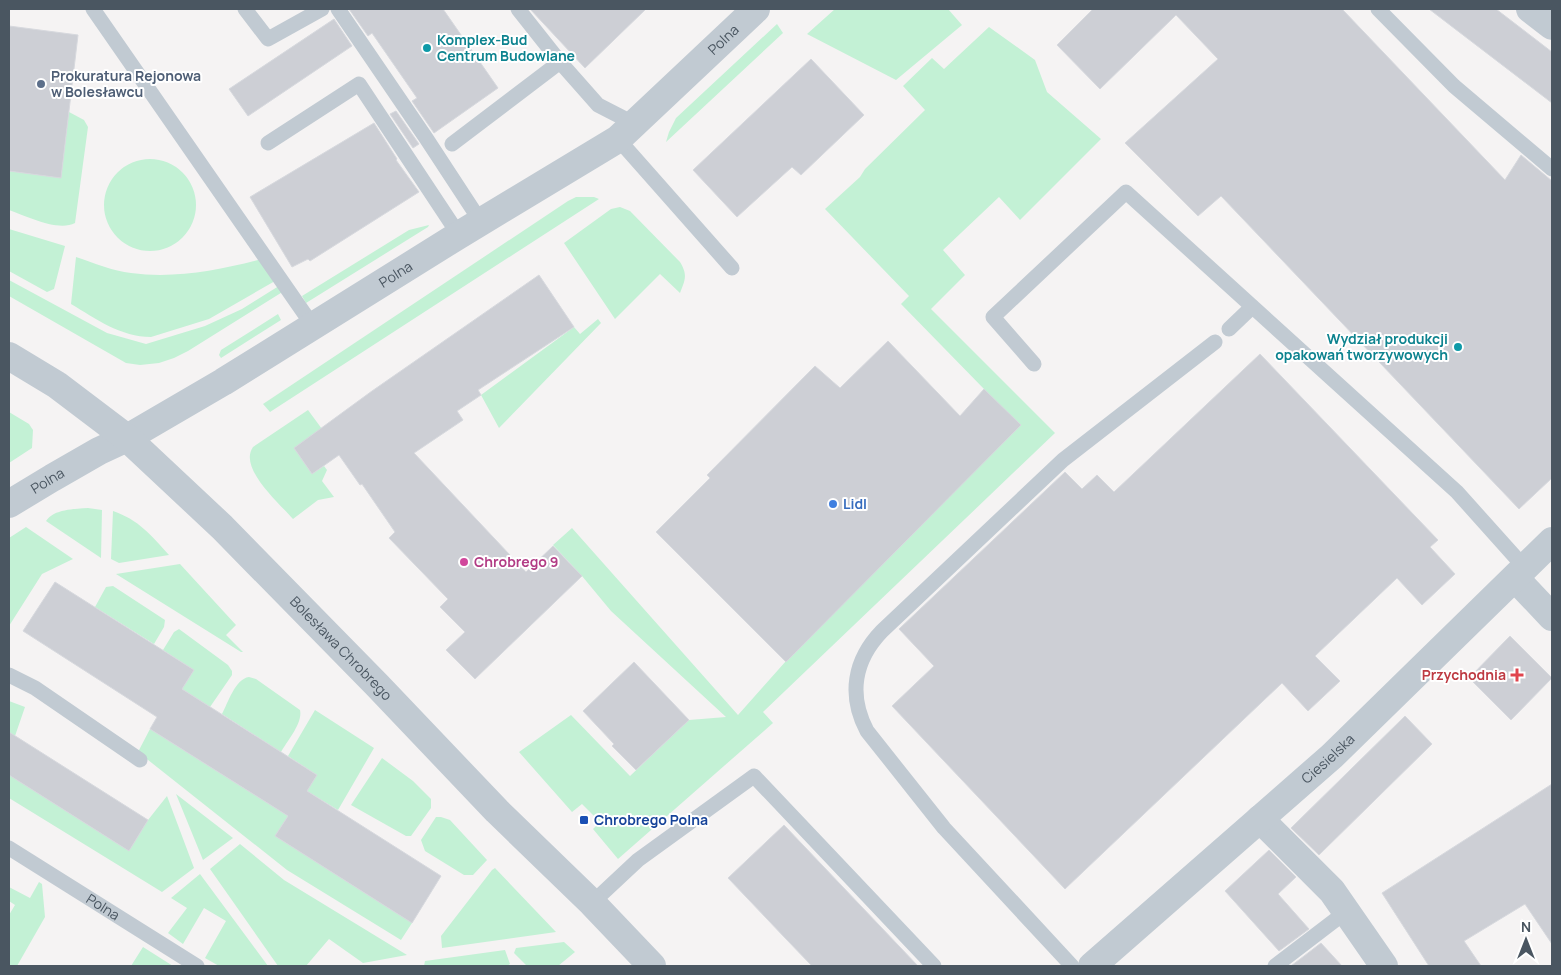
<svg xmlns="http://www.w3.org/2000/svg" width="1561" height="975" viewBox="0 0 1561 975" font-family="Manrope,sans-serif">
	<rect width="100%" height="100%" fill="#f5f3f3"/>
	<path fill="#c3f1d5" d="M835,9H948L962,25L896,80L807,34Z
		M777,24L783,33L666,142L669,132L676,118Z
		M989,27L1035,60L1047,92L1101,139L1020,220L999,197L943,250L965,275L931,309L1055,433L763,712L773,723L618,859L593,829L600,822L582,804L572,812L519,752L571,715L630,776L689,720L726,717L611,611L582,576L553,545L572,528L738,715L786,661L984,389L901,304L909,296L825,209L860,177L865,169L925,110L903,86L932,58L944,69Z
		M69,112L84,120L88,127L75,223C58,232 26,216 9,210V171L61,178Z
		M104 205a46 46 0 1 1 92 0a46 46 0 1 1-92 0Z
		M576,197H594L599,199L270,412L263,404L568,201Z
		M620,207L630,211L680,262C688,275 685,280 680,293L660,274L615,319L564,243L611,209Z
		M429,225L428,227L306,303L302,296L409,230Z
		M9,229L65,246L54,289L47,292L9,271Z
		M76,257C94,263 113,271 131,273C175,279 220,270 262,259L275,281L209,319L151,337C121,337 96,319 71,304Z
		M9,280L107,333L146,344L205,326L242,309L282,284L284,291L188,351L174,358L159,363L140,365L126,363L9,296Z
		M278,314L281,320L221,358L219,355L221,350Z
		M598,319L601,323L499,428L481,395L574,327L580,334Z
		M308,410L322,429L294,448L312,474L324,466L327,470L322,481L334,497L318,500L293,519C280,504 238,468 253,447Z
		M9,412L29,424L33,430L32,448L9,463Z
		M88,508L102,510L101,558L46,521C54,509 74,509 88,508Z
		M113,511C139,520 151,535 169,555L119,563L111,559Z
		M26,527L73,559L42,574L9,626V538Z
		M180,564L236,625L226,635L243,652H241L116,574Z
		M113,586L165,620L164,627L154,644L95,607L106,587Z
		M179,629L228,665L232,671V675L210,707L182,689L194,670L163,650L174,632Z
		M249,677L256,679L300,710C303,723 287,741 281,752L222,714C228,703 235,679 249,677Z
		M9,701L25,707L15,736L9,746Z
		M315,710L374,748L338,810L307,791L317,775L288,756Z
		M150,729L288,816L275,836L412,923L401,940L287,870L138,752Z
		M382,758L413,781L431,799V808L411,836H406L351,805Z
		M9,775L129,851L148,820L167,796L194,868L162,892L9,798Z
		M176,794L233,838L203,860Z
		M436,817H441L450,820L487,860L473,875H464L425,851L421,840Z
		M240,844L284,880L407,955L363,963L329,939L306,966H278L210,869Z
		M495,868L556,932L442,948L441,936L492,870Z
		M200,874L268,966H219L205,958L226,921L204,908L183,944L168,933L187,908L171,898Z
		M39,882L42,884L45,917L17,966H9V915L15,905L9,901V887L30,898Z
		M564,942L575,952L558,966H527L514,953L516,948Z
		M143,947L173,966H131Z
		M505,950L510,964L507,966H424L425,961Z"/>
	<path fill="#cdcfd5" stroke="#d7d9de" d="M349,9H443L498,88L434,133L412,101L417,98L372,33L368,36Z
		M530,9H646L585,68Z
		M1093,9H1342L1505,180L1521,155L1552,181V478L1519,509L1221,196L1198,216L1125,143L1218,59L1176,15L1100,89L1057,45Z
		M1429,9H1496L1552,52V103Z
		M334,19L352,46L248,116L229,89Z
		M9,26L78,35L61,178L9,171Z
		M811,59L864,115L801,175L792,167L737,217L693,170Z
		M396,111L419,144L413,148L390,114Z
		M374,123L397,159L396,160L419,192L310,261L308,259L292,267L250,197Z
		M539,275L574,327L478,390L481,395L457,411L463,420L414,453L526,572L553,546L582,576L475,679L446,650L465,632L440,607L448,599L389,538L395,532L362,484L360,485L339,455L312,474L294,448L372,391Z
		M888,341L960,416L984,389L1021,425L786,662L656,532L710,478L707,475L815,366L840,388Z
		M1260,354L1438,540L1430,547L1455,574L1422,605L1397,578L1315,656L1340,681L1308,711L1282,683L1065,889L892,706L934,666L899,629L1065,472L1082,489L1097,475L1114,492Z
		M55,582L194,670L182,689L317,775L307,791L441,876L412,923L275,836L288,816L150,729L157,717L23,631Z
		M1510,636L1552,678L1511,720L1469,678Z
		M634,662L689,720L636,770L612,746L614,744L583,711Z
		M1405,716L1432,744L1319,855L1291,828Z
		M9,732L148,820L129,851L9,775Z
		M1552,784V944L1525,904L1464,941L1481,966H1429L1382,893Z
		M784,825L918,966H812L786,939L728,878Z
		M1269,850L1296,877L1278,894L1309,929L1279,951L1225,891Z
		M1321,943L1342,966H1291Z"/>
	<g fill="none" stroke-linecap="round" stroke-linejoin="round">
		<g stroke="#c1cad2" stroke-width="15">
			<path d="M93,9L313,326"/>
			<path d="M245,9L268,39L322,9"/>
			<path d="M338,9L426,138L481,222"/>
			<path d="M1378,9L1454,86L1552,169"/>
			<path d="M560,62L598,105L635,124"/>
			<path d="M618,139L732,268"/>
			<path d="M268,143L359,84L459,235"/>
			<path d="M452,144L560,62L518,9"/>
			<path d="M1229,329L1252,307"/>
			<path d="M1034,364L993,317L1126,192L1457,492L1525,568"/>
			<path d="M9,675L35,688L140,760"/>
			<path id="s1" d="M9,848L197,966"/>
			<path d="M592,903L638,860L754,776L934,966"/>
			<path d="M1072,966L944,828L867,731C848,695 854,660 882,631L1063,460L1215,342"/>
			<path d="M1275,966L1347,911"/>
		</g>
		<g stroke="#c1cad2" stroke-width="28">
			<path d="M1530,9L1552,26"/>
			<path id="s2" d="M9,504L52,478L99,451L127,438L223,382L459,235L618,139L756,9"/>
			<path d="M1515,578L1552,617"/>
			<path d="M1260,819L1332,891L1384,966"/>
			<path id="s3" d="M1092,966L1332,756L1552,541"/>
		</g>
		<path stroke="#c1cad2" stroke-width="28" id="s4" d="M9,356L57,385L127,438L222,527L377,685L497,811L592,903L652,966"/>
	</g>
	<g fill="#0f9aa8" stroke="#fff" stroke-width="2">
		<circle cx="427" cy="48" r="5"/>
		<circle cx="1458" cy="347" r="5"/>
	</g>
	<circle fill="#5c6f8a" stroke="#fff" stroke-width="2" cx="41" cy="84" r="5"/>
	<circle fill="#3f7fe0" stroke="#fff" stroke-width="2" cx="833" cy="504" r="5"/>
	<circle fill="#d1479c" stroke="#fff" stroke-width="2" cx="464" cy="562" r="5"/>
	<path fill="#e0444e" stroke="#fff" stroke-width="2" d="M1514.5 667.5h5v5h5v5h-5v5h-5v-5h-5v-5h5z"/>
	<rect fill="#1a4fb4" stroke="#fff" stroke-width="2" x="579" y="815" width="10" height="10" rx="2.5"/>
	<g text-anchor="middle" stroke-width="4" stroke-linejoin="round" paint-order="stroke">
		<g font-size="14" font-weight="bold" fill="#0d838f" stroke="#fff" text-anchor="start">
			<text x="437" y="45">Komplex-Bud<tspan x="437" dy="16">Centrum Budowlane</tspan></text>
			<text x="1448" y="344" text-anchor="end">Wydział produkcji<tspan x="1448" dy="16">opakowań tworzywowych</tspan></text>
		</g>
		<g font-size="14" fill="#4a5661" stroke="#fff">
			<text dy="5" stroke="none"><textPath href="#s2" startOffset="855">Polna</textPath></text>
			<text dy="5" stroke="none"><textPath href="#s2" startOffset="450">Polna</textPath></text>
			<text dy="5" stroke="none"><textPath href="#s2" startOffset="45">Polna</textPath></text>
			<text dy="5" stroke="none"><textPath href="#s4" startOffset="444">Bolesława Chrobrego</textPath></text>
			<text dy="5" stroke="none"><textPath href="#s3" startOffset="314">Ciesielska</textPath></text>
			<text dy="5" stroke="none"><textPath href="#s1" startOffset="111">Polna</textPath></text>
		</g>
		<g font-size="14" font-weight="bold" fill="#4e5e75" stroke="#fff" text-anchor="start">
			<text x="51" y="81">Prokuratura Rejonowa<tspan x="51" dy="16">w Bolesławcu</tspan></text>
		</g>
		<g font-size="14" font-weight="bold" fill="#366cbe" stroke="#fff" text-anchor="start">
			<text x="843" y="509">Lidl</text>
		</g>
		<g font-size="14" font-weight="bold" fill="#b23c85" stroke="#fff" text-anchor="start">
			<text x="474" y="567">Chrobrego 9</text>
		</g>
		<g font-size="14" font-weight="bold" fill="#be3a42" stroke="#fff" text-anchor="end">
			<text x="1506" y="680">Przychodnia</text>
		</g>
		<g font-size="14" font-weight="bold" fill="#164399" stroke="#fff" text-anchor="start">
			<text x="594" y="825">Chrobrego Polna</text>
		</g>
	</g>
	<rect width="1561" height="975" fill="none" stroke="#4a5661" stroke-width="20"/>
	<g transform="translate(1526 940)" stroke="#ffffff" stroke-width="4" paint-order="stroke">
	<path d="M0-4L9 19L0 12L-9 19Z" fill="#4a5661"/>
	<text y="-8" font-size="14" font-weight="bold" text-anchor="middle" fill="#4a5661">N</text>
	</g>
</svg>
